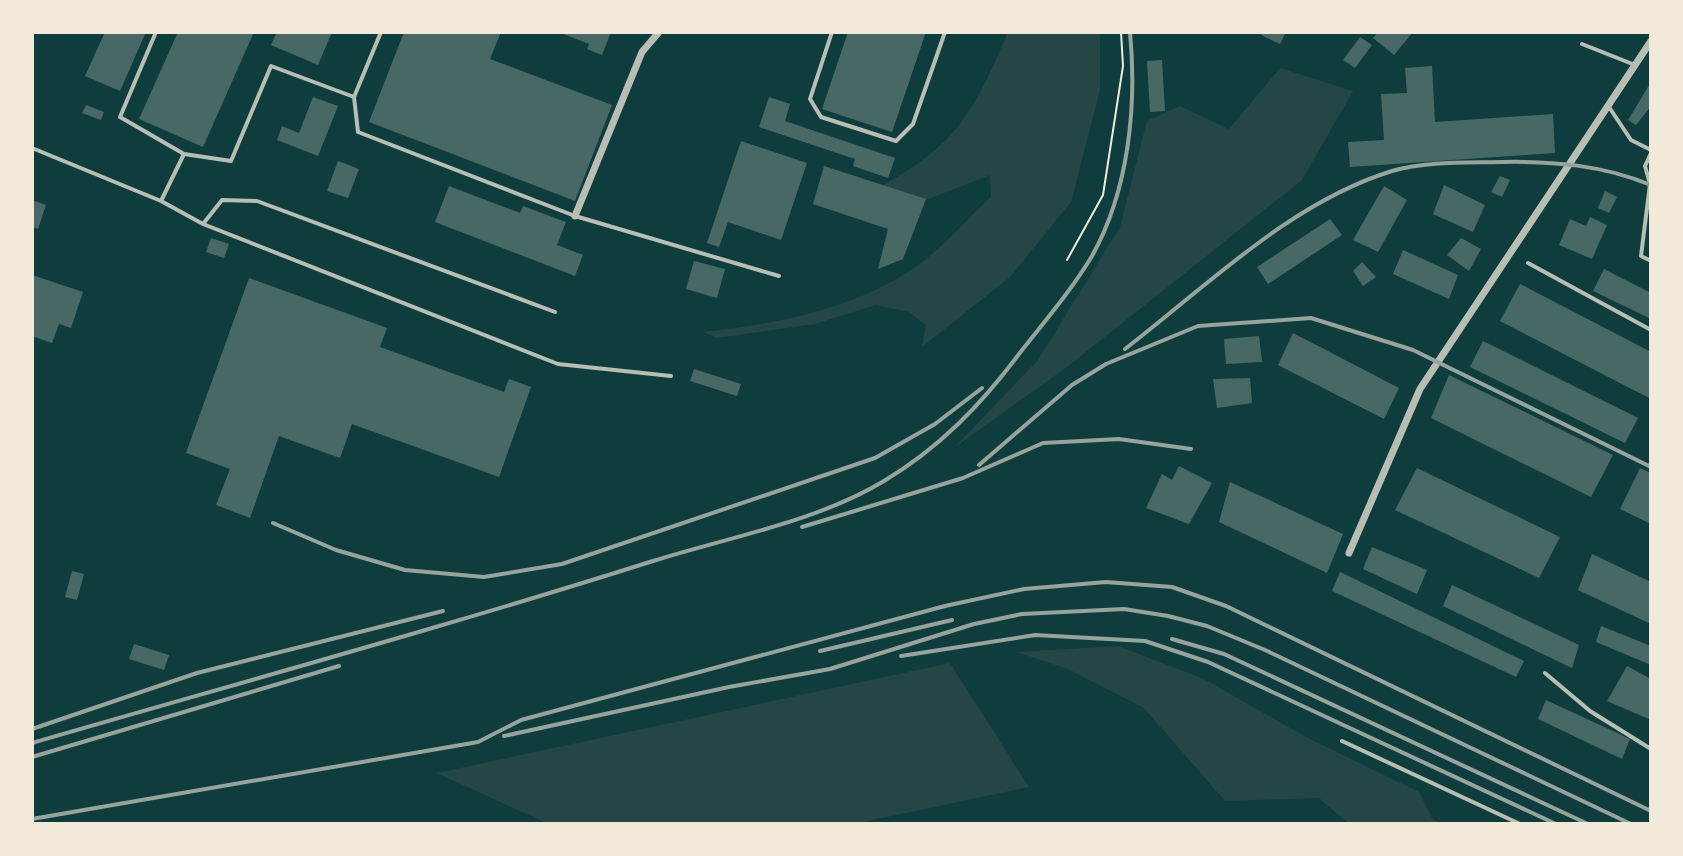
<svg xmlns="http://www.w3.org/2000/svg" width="1683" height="856" viewBox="0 0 1683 856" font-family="Overpass,sans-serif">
	<rect width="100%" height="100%" fill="#0f3d3e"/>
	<path fill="#244646" d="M1008,32H1100V90L1071,202L1010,277L922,347L926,325L909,312L876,305L815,324L717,338L703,332C775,324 852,310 914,268C942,249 966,220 991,197L990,175L921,202L881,186C958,145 975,109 1008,32Z
		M1280,68L1353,91L1302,180L1067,367L955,447L1038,360L1120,227L1147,121L1180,106L1229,129Z
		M1118,646L1204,679L1306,737L1419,792L1432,818L1441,824H1349L1319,798L1225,801L1144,708L1068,669L1017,652Z
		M950,663L1029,787L854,824H548L437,773Z"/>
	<path fill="#486865" d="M105,32H146L120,91L85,76Z
		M178,32H254L203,147L139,119Z
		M277,32H332L318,65L271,45Z
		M404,32H501L490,59L612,105L575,201L369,122Z
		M558,32H611L602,55L587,49L589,44Z
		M848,32H926L892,132L822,109Z
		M1262,32H1286L1280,44L1261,35Z
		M1378,32H1413L1394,55L1373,38Z
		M1360,37L1372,45L1355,68L1343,60Z
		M1162,60L1165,111L1150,112L1147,61Z
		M1432,66L1435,122L1553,114L1555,153L1350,167L1348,142L1384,140L1381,94L1407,93L1405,68Z
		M1651,82V106L1636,125L1628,120Z
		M313,97L338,106L318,156L277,140L282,126L299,133Z
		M769,97L790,104L785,121L895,158L888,178L853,166L855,159L759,127Z
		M86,105L104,112L101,120L82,113Z
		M741,141L807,163L781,240L728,222L719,247L707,243Z
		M338,161L359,169L348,198L327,191Z
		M824,166L926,199L903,259L878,269L888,229L813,204Z
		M1500,176L1510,180L1502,197L1491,192Z
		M1444,185L1485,205L1473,232L1433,214Z
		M449,186L520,213L523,206L566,222L557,245L583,255L575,276L435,222Z
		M1384,186L1407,200L1378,252L1353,240Z
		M1605,191L1617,197L1609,213L1598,208Z
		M32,200L46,205L38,229L32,227Z
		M1590,217L1607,225L1592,259L1559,245L1570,219L1586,226Z
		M1330,219L1342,235L1268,284L1257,267Z
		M211,238L229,244L224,258L206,252Z
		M1461,238L1481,249L1469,271L1447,255Z
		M1403,250L1458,275L1449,299L1393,274Z
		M694,261L725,269L717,298L686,289Z
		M1362,262L1376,277L1363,286L1353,271Z
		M1604,269L1651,293V319L1593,291Z
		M32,275L83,292L71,328L59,324L52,343L32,336Z
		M249,278L387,328L380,347L504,392L509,379L531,387L499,477L352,424L340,458L279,436L250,518L216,505L230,469L186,453Z
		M1520,284L1651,352V399L1500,321Z
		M1293,333L1399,388L1384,419L1278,365Z
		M1259,336L1262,362L1226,364L1224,339Z
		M1483,341L1638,418L1625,443L1470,367Z
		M694,369L741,384L737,396L690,381Z
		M1449,375L1613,455L1591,497L1431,418Z
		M1250,378L1252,403L1217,408L1213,379Z
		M1179,466L1212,483L1189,524L1146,508L1162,474L1172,480Z
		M1417,468L1560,537L1539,578L1395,510Z
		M1640,468L1651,473V524L1620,509Z
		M1230,482L1343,534L1327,573L1219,522Z
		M1372,547L1427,570L1417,594L1363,569Z
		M1592,554L1651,582V624L1578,590Z
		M72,571L84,574L77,600L65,597Z
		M1340,572L1524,661L1516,677L1332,591Z
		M1452,585L1579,645L1572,668L1443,606Z
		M1601,626L1651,646V665L1596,642Z
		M134,644L169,655L164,670L129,659Z
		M1627,666L1651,679V720L1607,701Z
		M1546,700L1630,739L1622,759L1538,719Z"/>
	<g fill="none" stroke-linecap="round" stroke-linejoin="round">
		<path stroke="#f1e9da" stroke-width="2" d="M1067,260L1103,195L1123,66L1121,32"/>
		<path stroke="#b8beb3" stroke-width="4" d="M156,32L120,117L184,154L231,161L271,66L354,97L358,132L575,216L779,276
			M832,32L810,99L821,117L896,141L913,124L945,32
			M1582,44L1635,65
			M354,97L381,32
			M1609,107L1631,140L1651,150
			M32,148L161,201L203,224L222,200L257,201L555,312
			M1651,153L1645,166L1650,184L1641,256L1651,261
			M161,201L184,154
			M203,224L558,364L671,376
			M1528,263L1651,330
			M1545,673L1590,711L1651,749
			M1342,741L1520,824"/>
		<path stroke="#b8beb3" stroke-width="7" d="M575,216L642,52L659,32
			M1349,553L1420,389L1651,41"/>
		<path stroke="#97a49c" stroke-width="4" d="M1125,349C1207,286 1291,202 1392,171C1427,161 1466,163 1502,162C1553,161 1602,165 1651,185
			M979,465L1072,385L1106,364L1198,326L1311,318L1413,350L1651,467
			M273,523L336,550L405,570L484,577L562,564L875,458L935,424L982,388
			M802,527L963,478L1043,443L1119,439L1191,449
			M1172,639L1224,654L1588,824
			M820,651L952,620
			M901,656L1035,635L1145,641L1208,662L1556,824
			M32,729L197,673L443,611
			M504,736L729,687L830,669L974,624L1022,614L1124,609L1168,616L1207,626L1265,650L1631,824
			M32,743C239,683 448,626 653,561C729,537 816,522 884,481C939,448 981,405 1019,354C1044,322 1071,291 1092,256C1129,190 1137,105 1130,32
			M32,757L339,666
			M32,819L478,742L521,720L945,606L1024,589L1106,582L1172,587L1226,606L1651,811"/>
	</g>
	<rect width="1683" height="856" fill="none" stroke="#f1e9da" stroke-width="68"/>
</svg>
